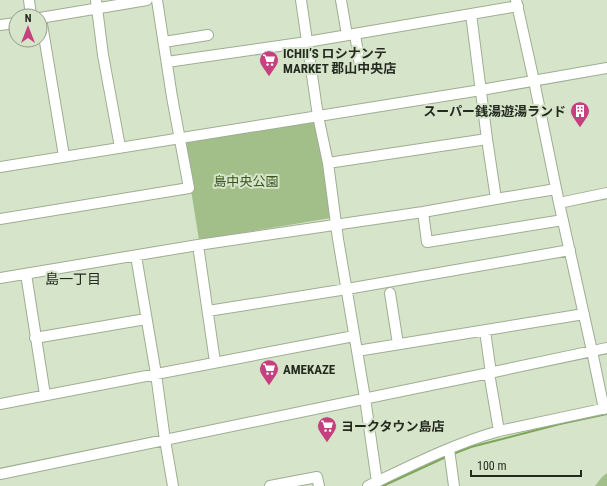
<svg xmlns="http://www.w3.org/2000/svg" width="607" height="486" viewBox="0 0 607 486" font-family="'Roboto Condensed','Noto Sans JP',sans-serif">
	<rect width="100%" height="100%" fill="#d6e5ca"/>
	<path fill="#a2bf8a" d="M315,119L325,168L331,218L199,240L183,140Z
		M607,473V486H595L602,477Z"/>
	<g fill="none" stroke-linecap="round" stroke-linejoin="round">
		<path stroke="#7ca556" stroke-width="2" d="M453,454L471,447L560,424L607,414
			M383,486L448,456"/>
		<defs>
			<path id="minor" d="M29,0L31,16
				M96,0L103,55L120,147
				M301,0L318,116L328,163L338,239L365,398L377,482
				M341,0L347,35
				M516,0L534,81L559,203L592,351L604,409
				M471,14L487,139L496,199
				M40,18L147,0
				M41,18L64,156
				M0,25L16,23
				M355,34L360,66
				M164,42L208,35
				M167,62L307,42L518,6
				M328,163L487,139
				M0,167L481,90L607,68
				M559,203L607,193
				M423,212L427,242L563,220
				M0,219L189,188L172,97L157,0
				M198,245L215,362
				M136,256L156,374L165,440L173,486
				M26,274L45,395
				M0,278L198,245L423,212L496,199L556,189
				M390,293L398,344
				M208,311L347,289L570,250
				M485,331L491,373
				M35,338L146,319
				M357,351L584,314
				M489,373L499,431
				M0,404L354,336
				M449,449L454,486
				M0,474L489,373L607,348
				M270,486L317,477L319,486
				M368,486C410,466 453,444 499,431L607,408"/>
		</defs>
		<use href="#minor" stroke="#9ead93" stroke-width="12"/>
		<use href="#minor" stroke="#fff" stroke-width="10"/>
	</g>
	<defs>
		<symbol id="supermarket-pin" viewBox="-11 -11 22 30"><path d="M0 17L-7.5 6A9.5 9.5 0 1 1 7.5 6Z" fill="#c63f7f" stroke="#d6e5ca"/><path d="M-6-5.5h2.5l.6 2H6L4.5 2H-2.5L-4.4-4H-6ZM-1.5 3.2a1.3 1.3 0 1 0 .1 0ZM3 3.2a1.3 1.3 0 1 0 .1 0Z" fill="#fff"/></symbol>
		<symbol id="building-pin" viewBox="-11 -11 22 30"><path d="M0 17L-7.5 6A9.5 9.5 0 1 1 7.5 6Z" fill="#c63f7f" stroke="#d6e5ca"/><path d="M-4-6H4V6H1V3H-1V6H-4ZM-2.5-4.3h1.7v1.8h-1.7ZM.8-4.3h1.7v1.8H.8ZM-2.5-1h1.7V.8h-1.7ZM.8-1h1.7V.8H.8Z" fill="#fff"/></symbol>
	</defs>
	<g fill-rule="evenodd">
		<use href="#supermarket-pin" x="258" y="49" width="22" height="30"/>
		<use href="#building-pin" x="569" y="100" width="22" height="30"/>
		<use href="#supermarket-pin" x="258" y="358" width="22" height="30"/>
		<use href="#supermarket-pin" x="316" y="415" width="22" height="30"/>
	</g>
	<g text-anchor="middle" stroke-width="4" stroke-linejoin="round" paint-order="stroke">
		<g font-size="13" font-weight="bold" fill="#242a20" stroke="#d6e5ca" text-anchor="start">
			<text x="283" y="58">ICHII’S ロシナンテ<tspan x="283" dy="15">MARKET 郡山中央店</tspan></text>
			<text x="566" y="116" text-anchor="end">スーパー銭湯遊湯ランド</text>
			<text x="283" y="374">AMEKAZE</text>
			<text x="341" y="431">ヨークタウン島店</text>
		</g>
		<g font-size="13" fill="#39541c" stroke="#d6e5ca">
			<text x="246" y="186">島中央公園</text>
		</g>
		<g font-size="14" fill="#242a20" stroke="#d6e5ca">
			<text x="73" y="284">島一丁目</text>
		</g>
	</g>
	<g transform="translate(28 28)"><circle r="19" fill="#d6e5ca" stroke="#8f9a86"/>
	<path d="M0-3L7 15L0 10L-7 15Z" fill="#c63f7f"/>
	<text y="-6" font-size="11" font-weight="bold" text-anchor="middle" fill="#242a20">N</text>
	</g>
	<path d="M471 470v6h110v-6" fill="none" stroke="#242a20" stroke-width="2"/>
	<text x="477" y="470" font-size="12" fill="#242a20" stroke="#d6e5ca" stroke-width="3" paint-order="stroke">100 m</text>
</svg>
